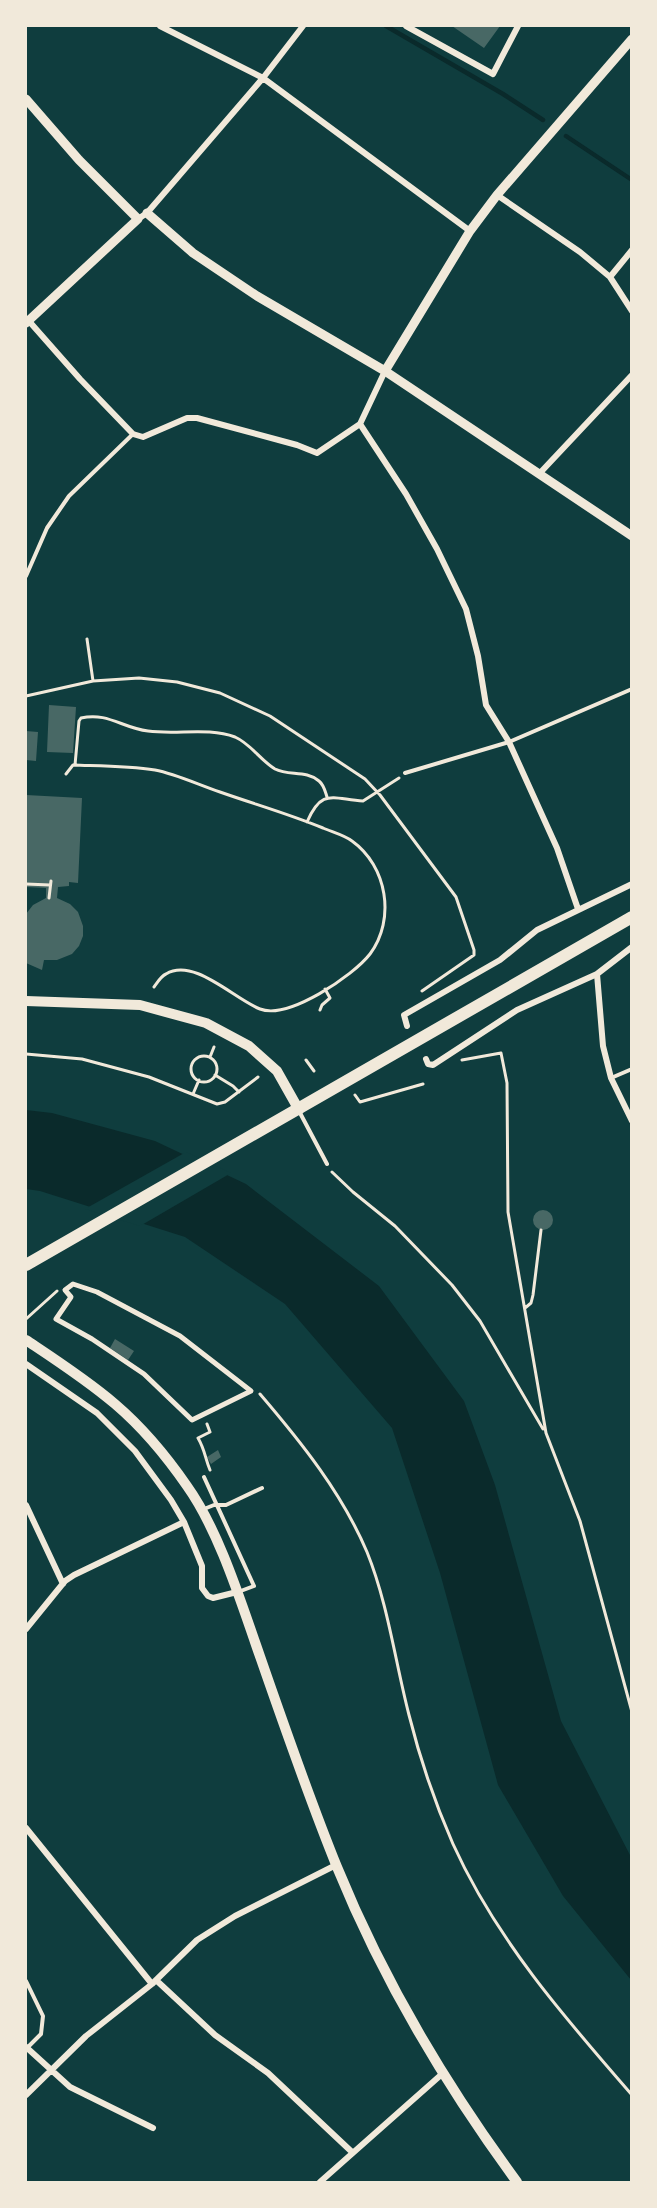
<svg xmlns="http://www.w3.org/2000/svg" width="657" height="2208" viewBox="0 0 657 2208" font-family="'Titillium Web',sans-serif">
	<rect width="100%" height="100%" fill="#0f3d3e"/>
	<path fill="#0a2a2b" d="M26,1110L52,1113L155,1141L246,1184L379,1286L464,1401L495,1485L561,1721L631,1857V1980L563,1896L498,1785L440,1573L392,1428L285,1304L185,1237L40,1191L26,1189Z"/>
	<path fill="#0f3d3e" d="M186,1152L231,1173L140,1226L85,1209Z"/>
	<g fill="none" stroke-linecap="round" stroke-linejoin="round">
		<path stroke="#0a2a2b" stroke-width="4.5" d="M386,26L503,94L543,120
			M566,136L632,180"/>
	</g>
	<path fill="#486865" d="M452,26H500L484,48Z
		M49,705L76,707L73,753L47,752Z
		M26,731L38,732L36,761L26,760Z
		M26,795L82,798L78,883L69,882V886L58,887L57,898L70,904L78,912L83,926V936L79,946L72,954L57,960H44L42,970L26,963V914L33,905L46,898V888L26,887Z
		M533 1220a10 10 0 1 1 20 0a10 10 0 1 1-20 0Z
		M115,1339L134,1351L128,1360L110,1348Z
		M218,1450L221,1457L211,1464L207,1457Z"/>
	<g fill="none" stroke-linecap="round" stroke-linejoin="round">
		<path stroke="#f1e9da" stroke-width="3" d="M87,639L93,681
			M26,696L93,681L139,678L177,682L220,693L270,716L365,779L380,795L456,897L474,950V955L422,991
			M75,765L79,721L81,718C108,712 122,728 148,731C177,735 208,727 235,737C251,744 260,760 275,769C289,776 306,770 319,781C324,785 325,791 327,797
			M66,774L73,765C100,766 129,766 155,770C176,774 199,785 220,792C254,804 289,814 323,828C332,832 344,835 352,841C387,866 396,919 370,954C353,976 288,1020 260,1009C234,999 194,957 166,974C161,976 157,983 154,987
			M307,822C322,788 332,799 363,801L399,778
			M26,884L50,885
			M49,898L51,881
			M320,1010L322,1005L330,998L325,989
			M26,1054L82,1059L149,1077L217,1104L225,1102L258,1077
			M191 1069a13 13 0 1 1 26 0a13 13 0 1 1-26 0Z
			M210,1057L214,1047
			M306,1060L314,1071
			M462,1060L501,1053L507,1083L508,1212L546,1433L580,1521L632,1712
			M215,1075L233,1086L239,1092
			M193,1094L199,1080
			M355,1095L360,1102L423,1084
			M332,1172L353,1192L395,1226L452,1285L480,1321L543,1429
			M525,1308L531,1303L533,1295L541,1230
			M26,1319L57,1291
			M260,1394C301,1442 342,1493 367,1552C388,1604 395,1661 409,1715C420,1759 435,1803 453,1844C496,1939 564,2017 632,2095
			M207,1424L210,1432L198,1438C205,1450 205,1458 210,1470"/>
		<path stroke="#f1e9da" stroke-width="4" d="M26,576L47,528L69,496L133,434
			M405,773L509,742L632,689
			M611,1078L632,1069
			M299,1111L327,1164
			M204,1477L254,1586L238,1592
			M204,1509L214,1505H226L262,1488
			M26,1981L43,2016L41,2034L27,2048"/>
		<path stroke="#f1e9da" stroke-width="5" d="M73,1284L97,1292L180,1336L251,1391L192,1420L144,1374L92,1339L56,1319L71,1297L65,1290Z"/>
		<path stroke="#f1e9da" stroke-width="6" d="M160,26L263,78L470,231
			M406,26L493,74L518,26
			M497,195L580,252L610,277L632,311
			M138,219L147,213L263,78L303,26
			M610,277L632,250
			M28,320L80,379L133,434L143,437L187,418H197L297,445L317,453L360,424L385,371
			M360,424L406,494L437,549L466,609L478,656L486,705L509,742L557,848L578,909
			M539,474L632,375
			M597,974L603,1046L611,1078L632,1121
			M407,1026L404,1015L500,960L537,930L632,884
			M426,1059L428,1064L433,1065L517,1010L597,974L632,947
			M26,1364L97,1413L135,1451L171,1500L184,1522L202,1566V1588L208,1596L213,1598L237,1592
			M26,1505L63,1584
			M26,1629L65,1581L74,1575L184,1522
			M26,1828L152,1984
			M156,1980L215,2035L268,2073L353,2153
			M26,2047L70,2087L153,2128
			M26,2095L86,2036L152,1984L197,1940L235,1916L336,1865
			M320,2182L442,2074"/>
		<path stroke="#f1e9da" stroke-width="9" d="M26,99L79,160L138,219L26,323
			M147,213L193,253L257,296L385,371L632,536
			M385,371L470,231L497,195L632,39"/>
		<path stroke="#f1e9da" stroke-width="10" d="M26,1001L140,1005L206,1023L249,1046L277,1071L299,1110
			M26,1340C56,1360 87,1380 115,1404C142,1427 167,1457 187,1486C217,1528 238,1593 255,1642C281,1717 307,1793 337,1867C383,1980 445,2084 517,2182"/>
		<path stroke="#f1e9da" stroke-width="12" d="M26,1265C228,1151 429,1033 632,917"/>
	</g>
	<rect width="657" height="2208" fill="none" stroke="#f1e9da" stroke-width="54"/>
</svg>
